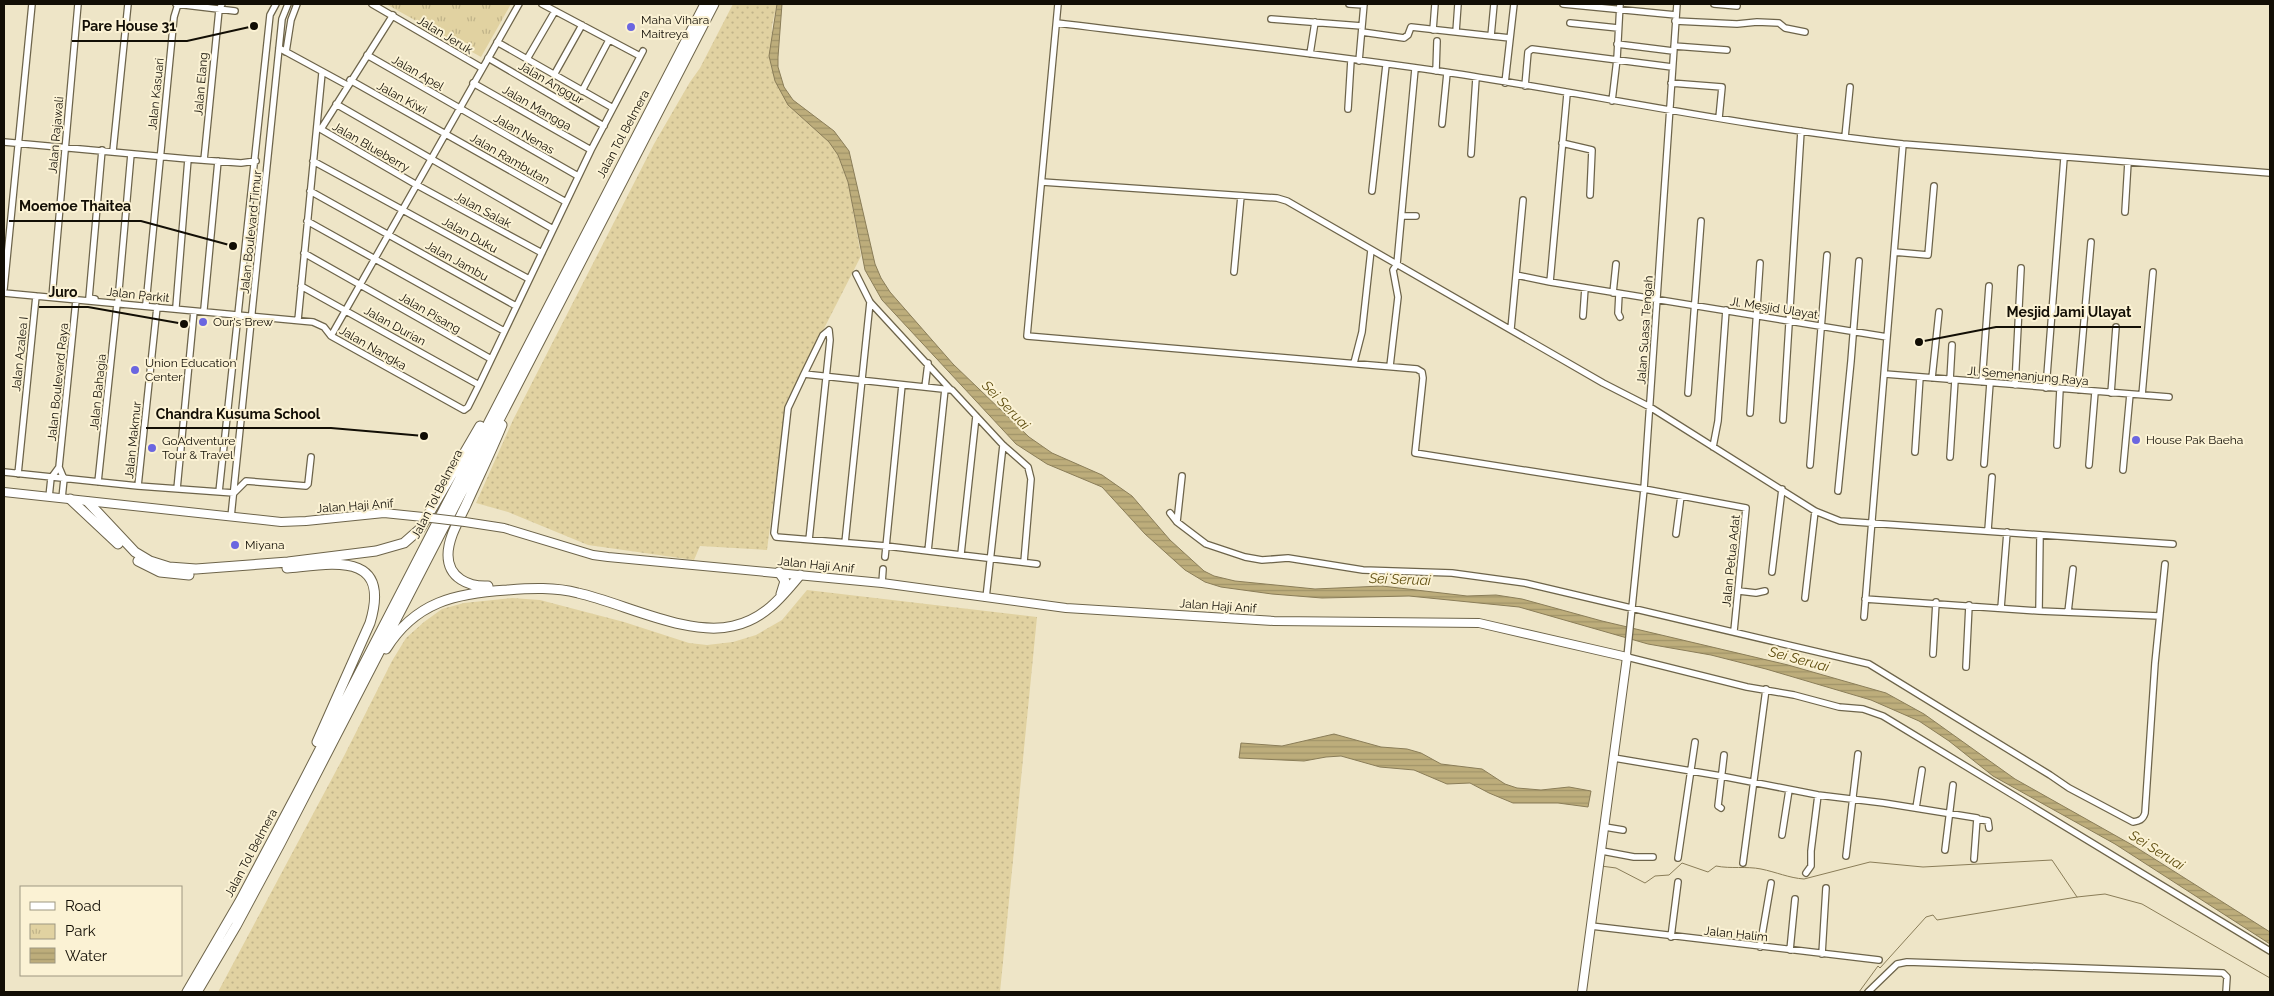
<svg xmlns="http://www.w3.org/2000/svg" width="2274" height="996" viewBox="0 0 2274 996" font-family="Raleway,sans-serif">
	<defs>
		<pattern id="grass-dots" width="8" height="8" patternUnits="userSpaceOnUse" patternTransform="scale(1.25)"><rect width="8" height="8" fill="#e1d2a1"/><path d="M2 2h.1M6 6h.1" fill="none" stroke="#c0b389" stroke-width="1.8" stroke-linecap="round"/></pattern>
		<pattern id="park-tufts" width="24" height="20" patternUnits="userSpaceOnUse" patternTransform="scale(1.25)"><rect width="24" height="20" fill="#e1d2a1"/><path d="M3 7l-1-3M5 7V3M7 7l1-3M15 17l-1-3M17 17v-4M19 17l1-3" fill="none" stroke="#c0b389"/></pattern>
		<pattern id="water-rules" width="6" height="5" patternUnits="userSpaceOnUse" patternTransform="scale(1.25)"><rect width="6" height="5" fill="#bdad7b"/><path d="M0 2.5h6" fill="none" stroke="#a19469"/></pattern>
	</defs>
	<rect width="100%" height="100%" fill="#eee5c7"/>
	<path fill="url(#grass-dots)" d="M733,4H777L772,25L771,67L799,115L830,142L838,155L848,182L861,256L786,403L767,550L700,546L694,560L588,545L508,512L476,503L513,420L654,144L690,82L700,68Z
		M807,590L1037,617L1000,992H218L344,756L392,661L406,638L424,622L442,609L464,603L512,598L540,600L624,622L689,643L707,645L733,642L756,635L782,620Z"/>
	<path fill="url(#park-tufts)" d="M386,4H511L481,57Z"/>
	<path fill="url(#water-rules)" stroke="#8a7d58" d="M777,4H782L778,57V67L784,87L793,100L834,131L849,151L875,264L881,278L890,292L953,364L1029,437L1052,453L1102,475L1132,496L1170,540L1204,571L1214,576L1235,581L1315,589L1382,586L1467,596L1496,595L1522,599L1602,621L1788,665L1886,693L1924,714L2015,779L2134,846L2270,932V944L2115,844L1993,776L1949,741L1919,721L1871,700L1766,669L1711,655L1648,644L1519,607L1409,596L1322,598L1272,594L1221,587L1205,582L1185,570L1145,534L1102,487L1047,464L1016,444L882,300L865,270L848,182L838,155L829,142L788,105L775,81L769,56Z
		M1334,734L1381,747L1407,749L1421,753L1441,764L1482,769L1505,784L1517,788L1541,790L1569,787L1591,791L1588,807L1558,803H1513L1489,793L1470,783L1447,784L1414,770L1380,767L1341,756L1326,757L1304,761L1239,758L1241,743L1282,746Z"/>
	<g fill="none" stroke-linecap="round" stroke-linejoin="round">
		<path stroke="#8a7d58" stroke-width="1" d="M1601,866L1616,868L1645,883L1655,876L1669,875L1682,863L1708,872L1716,866C1731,869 1746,866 1761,869C1776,872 1789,878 1804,879L1870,862L1923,867L2052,860L2077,897
			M1859,992L1878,966L1880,968L1926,917L1933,915L1937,920L2077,897L2105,894L2142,904L2270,978"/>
		<defs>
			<path id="minor" d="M176,4L235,11
				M372,4L482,68
				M542,4L640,56
				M1058,4L1027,336L1417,369L1422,372L1423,378L1415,453L1644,489L1746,508L1734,631
				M1349,4L1364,5
				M1563,4L1676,15
				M1677,4L1644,489L1627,657L1747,687L1794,695L1839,707L1863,709L1883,716L2270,951
				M1714,4L1737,6
				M1271,19L1362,26
				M1675,21L1737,24L1757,22L1779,23L1785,28L1805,32
				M1057,23C1186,39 1316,53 1445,72C1597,95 1749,128 1903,144L2270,173
				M1570,23L1618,28
				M1433,30L1435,4
				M1362,32L1404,38L1408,35L1411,27L1510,38
				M1456,32L1458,4
				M1491,36L1494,4
				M497,42L613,108
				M1617,44L1673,51
				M1674,46L1727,50
				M279,48L347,85
				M286,52L291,20L297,4
				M1310,54L1315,22
				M367,55L578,176
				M488,58L604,126
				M527,59L555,11
				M1359,61L1364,4
				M1436,71L1437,41
				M554,75L582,25
				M350,80L566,202
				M473,83L591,150
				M1505,83L1514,4
				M1671,83L1722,87L1719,118
				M1525,86L1528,52L1532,49L1672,67
				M582,91L609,40
				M1612,101L1617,59L1620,4
				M336,104L553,229
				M1348,109L1351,60
				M1442,124L1447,73
				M317,127L415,184L542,253
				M321,129L393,15
				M1845,137L1850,87
				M4,142L188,159L241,163L256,161
				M1562,143L1592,150L1590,195
				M113,151L128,4
				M1471,154L1476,78
				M204,160L219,10L222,4
				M313,161L529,279
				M1042,182L1277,198L1287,201L1603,383L1650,407L1815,511L1840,521L2173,544
				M310,191L516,306
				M1372,191L1386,65
				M2125,212L2128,162
				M1402,216H1416
				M307,221L504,331
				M1894,252L1928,255L1934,186
				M304,253L491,359
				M1234,272L1241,196
				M856,274L870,302L951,390
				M1516,275L1550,282L1887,337
				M1550,282L1567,94
				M301,286L479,385
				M4,289L32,4
				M4,293L313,322L324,327L331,336L464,410L468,407L479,385L591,150L643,51
				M1613,293L1616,264
				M1619,294L1618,313L1620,317
				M52,297L78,4
				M95,299L89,298L102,150
				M118,301L131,154
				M146,304L174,17L178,4
				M176,307L188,159
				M204,309L218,161
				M1583,316L1585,288
				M298,320L322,73
				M1511,329L1523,200
				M331,336L519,4
				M1354,363L1362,332L1371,250
				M1390,366L1398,297L1393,270L1397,264L1415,69
				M804,374L823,335L829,330L830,340L809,540
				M1885,374L2169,397
				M1932,378L1939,312
				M1950,380L1952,345
				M1982,382L1989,286
				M2015,385L2021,268
				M925,387L928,363
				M2046,388L2064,158
				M2078,390L2091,242
				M1688,393L1701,221
				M2111,393L2116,327
				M2142,395L2153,272
				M1750,413L1760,263
				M1783,420L1801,131
				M2057,445L2060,389
				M1713,447L1718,421L1726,310
				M1915,452L1920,377
				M1950,457L1955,380
				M1984,464L1990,383
				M1810,465L1827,255
				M2089,465L2095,392
				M2123,470L2130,394
				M4,472L138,486L234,493L246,481L306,486L308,484L311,457
				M18,474L36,296
				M98,482L117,304
				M138,486L157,307
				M177,489L194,311
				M1838,491L1851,361L1859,261
				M219,492L270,15L276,4
				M49,497L51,478L59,467
				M62,498L64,479L59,467L76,300
				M1170,513L1177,522L1206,544L1245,557L1262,560L1288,558L1363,570L1452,573L1525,583L1869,664L2050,775L2069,788L2133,822C2139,821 2143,820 2145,813L2155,663L2165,564
				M231,517L282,19L288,4
				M1177,522L1182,476
				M1988,530L1992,477
				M1676,534L1681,496
				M845,543L870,302
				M928,551L945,389
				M961,554L976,416
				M885,557L902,385
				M1024,562L1031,479L1028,467L1003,445L952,390L804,374L788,408L774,533L776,537L886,546L1037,564
				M1772,572L1782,489
				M882,583L883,569
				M1739,591L1756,593L1765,591
				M986,598L1003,445
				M1805,598L1815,511
				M1865,599L2039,611L2159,616
				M2001,608L2007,532
				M2039,611L2040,535
				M2068,612L2073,569
				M1864,617L1903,144
				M1933,654L1936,602
				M1966,667L1969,605
				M1614,758L1721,776L1818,795L1884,803L1977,818L1974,859
				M1721,808L1718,806L1724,755
				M1916,808L1922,770
				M1978,819L1988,821L1989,828
				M1605,827L1623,830
				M1782,835L1789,790
				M1945,850L1953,785
				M1602,851L1634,857H1653
				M1846,856L1858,754
				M1678,858L1695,742
				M1743,863L1766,689
				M1806,873L1811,866V851L1818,795
				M1591,926L1879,960
				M1671,937L1678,882
				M1760,947L1771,883
				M1790,950L1795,899
				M1822,954L1826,888
				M1868,992L1897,964L1907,962L2223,973L2227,977L2226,992"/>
			<path id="major" d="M4,492L281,522L306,521L384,513L423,517
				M465,522L504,528L593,555L608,557L882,583L1066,608L1274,621L1479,623L1627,657L1582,992"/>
			<path id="highway" d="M70,499L118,544
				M88,502L135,552L150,561L169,567L196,569L288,562L376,551L404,543L420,529L480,426
				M138,561L160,572L189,575
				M287,568C331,564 392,550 370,623L317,742
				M779,572L785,581L781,594
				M488,586C469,587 448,578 448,555C448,538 459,520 466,505C478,478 491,452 502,425
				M386,649C415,602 456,593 507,590C531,588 555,587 578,593C623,603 688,637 733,626C764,619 781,598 800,575
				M187,992L240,901L301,786L705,4
				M197,992L236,926L280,844L714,4"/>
		</defs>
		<use href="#minor" stroke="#6d644a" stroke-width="8"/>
		<use href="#major" stroke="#6d644a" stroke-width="10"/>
		<use href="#highway" stroke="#6d644a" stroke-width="11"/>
		<use href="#minor" stroke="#fff" stroke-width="5.5"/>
		<use href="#major" stroke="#fff" stroke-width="8"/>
		<use href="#highway" stroke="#fff" stroke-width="9"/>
		<defs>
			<path id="major-bridge" d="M423,517L465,522"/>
		</defs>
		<use href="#major-bridge" stroke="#6d644a" stroke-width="10" stroke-linecap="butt"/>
		<use href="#major-bridge" stroke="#fff" stroke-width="8"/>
	</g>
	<g fill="#6b66e0" stroke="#fbf2d4" stroke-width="2">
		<circle cx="631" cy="27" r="5"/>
		<circle cx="203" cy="322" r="5"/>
		<circle cx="135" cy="370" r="5"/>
		<circle cx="2136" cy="440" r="5"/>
		<circle cx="152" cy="448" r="5"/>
		<circle cx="235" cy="545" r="5"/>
	</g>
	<g text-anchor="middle" stroke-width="4" stroke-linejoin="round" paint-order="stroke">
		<g font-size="12" fill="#120e05" stroke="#fbf2d4" text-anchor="start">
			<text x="641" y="24">Maha Vihara<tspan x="641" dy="14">Maitreya</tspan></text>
			<text x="213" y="326">Our's Brew</text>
			<text x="145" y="367">Union Education<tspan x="145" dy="14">Center</tspan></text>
			<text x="2146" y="444">House Pak Baeha</text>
			<text x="162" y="445">GoAdventure<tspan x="162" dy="14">Tour &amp; Travel</tspan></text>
			<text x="245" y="549">Miyana</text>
		</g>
		<g font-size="12" fill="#120e05" stroke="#fbf2d4">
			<text transform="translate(445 35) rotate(31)" y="4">Jalan Jeruk</text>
			<text transform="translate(418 73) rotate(30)" y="4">Jalan Apel</text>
			<text transform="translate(551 83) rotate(30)" y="4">Jalan Anggur</text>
			<text transform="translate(201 84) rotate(-85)" y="4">Jalan Elang</text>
			<text transform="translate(156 94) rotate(-84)" y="4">Jalan Kasuari</text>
			<text transform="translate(402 98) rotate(29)" y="4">Jalan Kiwi</text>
			<text transform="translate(537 108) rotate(30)" y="4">Jalan Mangga</text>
			<text transform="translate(524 134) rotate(30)" y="4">Jalan Nenas</text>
			<text transform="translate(623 134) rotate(-62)" y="4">Jalan Tol Belmera</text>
			<text transform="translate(56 135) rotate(-85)" y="4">Jalan Rajawali</text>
			<text transform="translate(371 147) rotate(30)" y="4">Jalan Blueberry</text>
			<text transform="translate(510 159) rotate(30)" y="4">Jalan Rambutan</text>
			<text transform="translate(483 210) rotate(28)" y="4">Jalan Salak</text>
			<text transform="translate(251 232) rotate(-84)" y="4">Jalan Boulevard Timur</text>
			<text transform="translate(470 235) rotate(29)" y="4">Jalan Duku</text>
			<text transform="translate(457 261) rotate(29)" y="4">Jalan Jambu</text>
			<text transform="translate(138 295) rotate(6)" y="4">Jalan Parkit</text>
			<text transform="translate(1774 308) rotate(9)" y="4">Jl. Mesjid Ulayat</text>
			<text transform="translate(430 313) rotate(30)" y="4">Jalan Pisang</text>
			<text transform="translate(395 326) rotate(29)" y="4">Jalan Durian</text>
			<text transform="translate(1645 330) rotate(-86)" y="4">Jalan Suasa Tengah</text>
			<text transform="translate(373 348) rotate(30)" y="4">Jalan Nangka</text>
			<text transform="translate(20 354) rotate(-84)" y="4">Jalan Azalea I</text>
			<text transform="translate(2028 376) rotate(5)" y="4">Jl. Semenanjung Raya</text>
			<text transform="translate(58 382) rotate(-84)" y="4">Jalan Boulevard Raya</text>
			<text transform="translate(98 392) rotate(-84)" y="4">Jalan Bahagia</text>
			<text transform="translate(133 440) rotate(-84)" y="4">Jalan Makmur</text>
			<text transform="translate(437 494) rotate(-63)" y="4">Jalan Tol Belmera</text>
			<text transform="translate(355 506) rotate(-4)" y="4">Jalan Haji Anif</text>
			<text transform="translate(1731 561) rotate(-84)" y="4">Jalan Petua Adat</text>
			<text transform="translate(816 565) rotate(6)" y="4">Jalan Haji Anif</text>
			<text transform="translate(1218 606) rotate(4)" y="4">Jalan Haji Anif</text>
			<text transform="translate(251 853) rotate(-62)" y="4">Jalan Tol Belmera</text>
			<text transform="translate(1736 934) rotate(6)" y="4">Jalan Halim</text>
		</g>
		<g font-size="14" font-style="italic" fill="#604f11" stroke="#fbf2d4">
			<text transform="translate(1006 405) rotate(46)" y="5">Sei Seruai</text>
			<text transform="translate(1400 579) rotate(2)" y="5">Sei Seruai</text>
			<text transform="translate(1799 659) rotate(15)" y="5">Sei Seruai</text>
			<text transform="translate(2157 850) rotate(32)" y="5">Sei Seruai</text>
		</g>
	</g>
	<path fill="none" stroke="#120e05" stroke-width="2" d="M254 26L187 41H72M233 246L141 221H9M184 324L88 307H39M1919 342L1996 327H2141M424 436L331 428H146"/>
	<g fill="#120e05" stroke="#fbf2d4" stroke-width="2">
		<circle cx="254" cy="26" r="5"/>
		<circle cx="233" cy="246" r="5"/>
		<circle cx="184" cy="324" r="5"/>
		<circle cx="1919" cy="342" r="5"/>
		<circle cx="424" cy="436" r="5"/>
	</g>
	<g font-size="14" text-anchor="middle" font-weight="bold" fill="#120e05" stroke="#fbf2d4" stroke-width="4" stroke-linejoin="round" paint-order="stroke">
		<text x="129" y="31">Pare House 31</text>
		<text x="75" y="211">Moemoe Thaitea</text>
		<text x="63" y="297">Juro</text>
		<text x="2069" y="317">Mesjid Jami Ulayat</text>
		<text x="238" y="419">Chandra Kusuma School</text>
	</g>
	<rect width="2274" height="996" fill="none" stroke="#120e05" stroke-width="10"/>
	<rect x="20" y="886" width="162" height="90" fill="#fbf2d4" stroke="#9e9781"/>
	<rect x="30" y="902" width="25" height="8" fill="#ffffff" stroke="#9e9781"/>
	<text x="65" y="911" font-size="15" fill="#120e05">Road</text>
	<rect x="30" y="924" width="25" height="15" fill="url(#park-tufts)" stroke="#9e9781"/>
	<text x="65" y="936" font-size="15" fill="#120e05">Park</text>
	<rect x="30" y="948" width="25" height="15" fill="url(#water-rules)" stroke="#9e9781"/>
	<text x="65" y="961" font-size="15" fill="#120e05">Water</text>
</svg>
